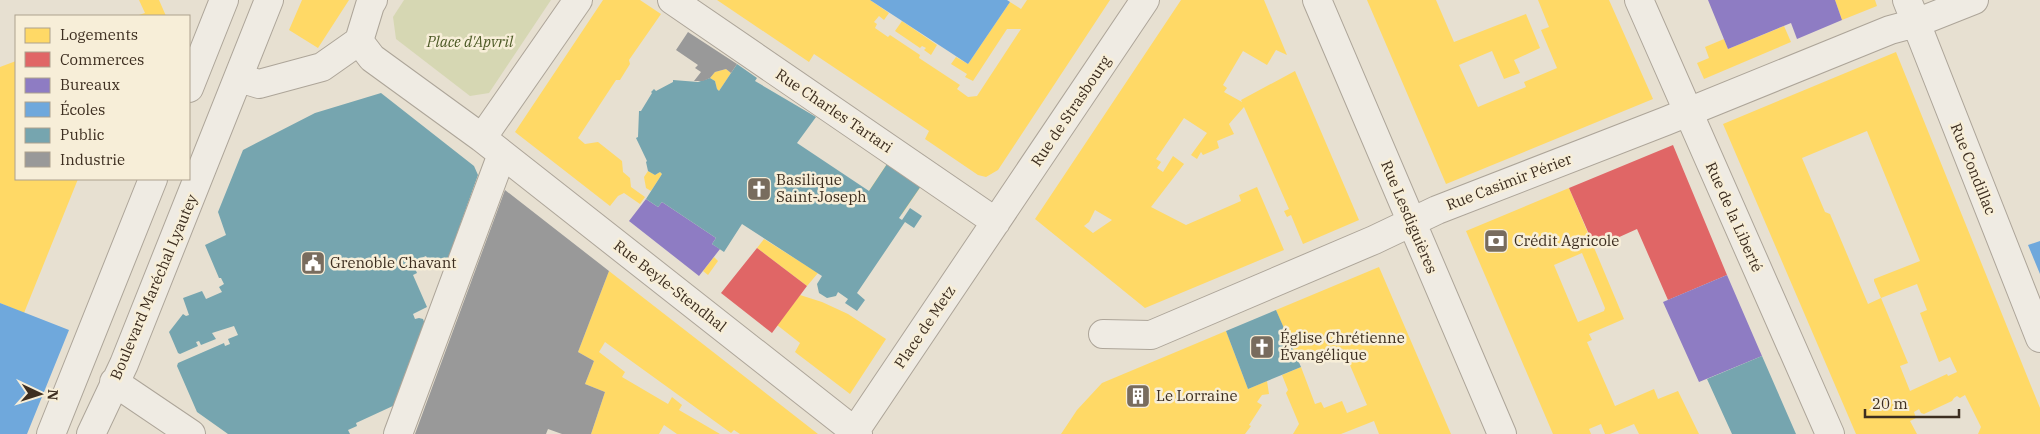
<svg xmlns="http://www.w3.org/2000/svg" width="2040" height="434" viewBox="0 0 2040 434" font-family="'IBM Plex Serif',serif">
	<rect width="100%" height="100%" fill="#e7e0d1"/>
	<path fill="#d6d7b3" d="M404,0H551L489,93L470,96L396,39L393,17Z"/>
	<path fill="#ffd966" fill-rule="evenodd" d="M139,0H159L166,16H136L145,13Z
		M302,0H349L318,48L289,30Z
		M603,0H640L661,14L629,60L630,64L620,80H616L578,138L585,144L598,142L622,161L623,172L630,178L631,187L645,197L640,204L624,193L618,196L610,206L515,132Z
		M717,0H870L889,13L884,20L879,16L874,22L877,24L875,28L888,37L890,35L920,55L919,58L960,85L957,89L968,97L977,96L1021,29H1007L973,81L965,77L967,74L951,64L956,57L968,64L1010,2L1021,9L1027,0H1110L998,170L986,177L978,175L925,139L929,131L814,54L809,62Z
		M1181,0H1264L1287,55L1276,50L1267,65L1243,51L1223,85L1227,88L1224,92L1242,102L1241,100L1295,71L1359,220L1303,244L1291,215L1287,217L1284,211L1289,209L1244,107L1229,124L1234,134L1217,141L1219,148L1203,155L1201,152L1197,159L1191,155L1207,133L1184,118L1156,159L1161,162L1157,168L1163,172L1173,156L1184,164L1151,207L1186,225L1241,201L1239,195L1257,187L1284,250L1145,308L1035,219ZM1095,210L1112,220L1093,233L1084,226L1089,222Z
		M1367,0H1436L1454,42L1526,14L1540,48L1514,60L1520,73L1504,79L1492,51L1459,65L1478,107L1526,87L1524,82L1557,68L1541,30L1549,27L1538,0H1609L1653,99L1446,184Z
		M1835,0H1875L1877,6L1842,20Z
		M902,21L937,45L931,55L924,50L926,48L922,46L920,48L895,31Z
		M1784,26L1791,42L1704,79L1697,63L1709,58L1705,47L1724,39L1728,49Z
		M1896,52L2040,408V434H1978L1981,427L1965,395L1960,398L1957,396L1954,398L1952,401L1924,414L1921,413L1919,409L1914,412L1916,418L1910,421L1917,434H1856L1723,124ZM1867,131L1920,261L1874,279V281L1881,298L1917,284L1927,310L1920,313L1939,362L1950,357L1957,372L1948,376L1947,374L1910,391L1900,366L1908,363L1881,298L1868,304L1830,214L1825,212L1802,158Z
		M16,61V179H78L24,313L0,303V67Z
		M726,69L731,73L719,91L717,89L715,81L710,78L715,72Z
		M887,164L921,186L902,214L869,191Z
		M648,171L655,175L660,172L662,174L651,191L646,188L644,177Z
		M1569,188L1624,319L1589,334L1592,340L1587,342L1615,406L1654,389L1658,399L1678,391L1699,434H1639L1634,424L1610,434H1605L1601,424L1589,429L1591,434H1553L1466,231ZM1582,253L1605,308L1604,311L1578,322L1554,265Z
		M764,239L818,273L807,286L757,248Z
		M714,257L718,261L708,275L703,271Z
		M1379,267L1451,434H1379L1374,421L1341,434H1293L1299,424L1286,393L1288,390L1282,375L1301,367L1315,404L1321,402L1324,408L1342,401L1347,413L1367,405L1343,349L1335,347L1298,362L1276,310Z
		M609,271L708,348L818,434H740L734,430L731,433L605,342L599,352L625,372L622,377L668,404L672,397L682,405L679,410L720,434H677L664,425L659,434H591L605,392L585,384L594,361L578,352Z
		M800,295L822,302L848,314L886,339L850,394L795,352L800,343L777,325Z
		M1226,331L1248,389L1267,381L1269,394L1262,395L1257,402L1262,405L1249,425L1251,426L1245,434H1061L1077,410L1102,383Z"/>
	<path fill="#e06666" d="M1673,145L1727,275L1668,300L1637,229L1595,248L1569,188Z
		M757,248L807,286L772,333L721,293Z"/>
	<path fill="#8e7cc3" d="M1708,0H1835L1842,20L1797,39L1791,23L1728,49Z
		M646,199L658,207L662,202L716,238L712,244L720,249L699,276L629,221Z
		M1727,275L1762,356L1699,382L1663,302Z"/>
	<path fill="#6fa8dc" d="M870,0H1007L1010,2L968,64Z
		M2040,241V274L2028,245Z
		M0,303L69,330L27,434H0Z"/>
	<path fill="#76a5af" d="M737,64L757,78L755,81L816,117L797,143L869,191L887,164L921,186L899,218L902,220L910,208L922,216L914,228L905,222L857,293L865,300L857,311L845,303L848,299L838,292L836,296L827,298L819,293L817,284L822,276L742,224L724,252L712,244L716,238L662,202L658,207L646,199L662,174L660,172L655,175L648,171L646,162L647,161L636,138L638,137L639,111H641L652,93L651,92L654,89L656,91L673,82V80L698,82L710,78L715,81L717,89L719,91Z
		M381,93L474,166L478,175L448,259L432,267L426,256L412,262L417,273L413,275L427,307L413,314L415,319L419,318L423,319L425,324L395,405L356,423L357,426L348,430L350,434H228L197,412L177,366L178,363L224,343L225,346L230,344L228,339L238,335L234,326L212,333L216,339L201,345L199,341L196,342L198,346L180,354L178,353L169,332L183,314L186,316L189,315L183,298L202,291L206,299L222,292L219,287L224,284L221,278H219L205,245L226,235L218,212L243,150L315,113Z
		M1276,310L1301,367L1248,389L1226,331Z
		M1762,356L1796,434H1732L1707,379Z"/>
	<path fill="#999" d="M688,32L737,64L731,73L726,69L715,72L710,78L703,81H694L701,72L695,68L698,65L676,50Z
		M505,190L609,271L578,352L594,361L585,384L605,392L591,434H562L548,429L546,434H415Z"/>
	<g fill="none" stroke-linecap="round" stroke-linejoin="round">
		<defs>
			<path id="minor" d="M672,0L996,222
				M1317,0L1502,434
				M1639,0L1830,434
				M1907,0L2040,338
				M359,41L372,58L482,138L858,434
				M239,78L259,84L322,67L359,41L370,5L373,0
				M189,88L224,0
				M482,138L578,0
				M1103,334L1151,335L1374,240L1437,210L1666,121L1890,30L1916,23L1974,0
				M114,382L191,434
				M51,434L153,179
				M91,434L124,364L269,0
				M398,434L502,154
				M853,434L1145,0"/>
		</defs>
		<use href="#minor" stroke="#ada599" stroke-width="30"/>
		<use href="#minor" stroke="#efebe3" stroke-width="28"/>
	</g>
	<defs>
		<symbol id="church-square" viewBox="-11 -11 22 22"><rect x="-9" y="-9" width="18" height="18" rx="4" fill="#786c5e" stroke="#f7eed8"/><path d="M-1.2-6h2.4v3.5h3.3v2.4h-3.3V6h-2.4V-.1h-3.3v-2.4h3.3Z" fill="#fff"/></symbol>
		<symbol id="bank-square" viewBox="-11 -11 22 22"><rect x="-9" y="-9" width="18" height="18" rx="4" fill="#786c5e" stroke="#f7eed8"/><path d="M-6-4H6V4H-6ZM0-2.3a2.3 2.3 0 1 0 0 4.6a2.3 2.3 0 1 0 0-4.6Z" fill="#fff"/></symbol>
		<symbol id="civic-square" viewBox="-11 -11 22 22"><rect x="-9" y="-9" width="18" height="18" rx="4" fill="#786c5e" stroke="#f7eed8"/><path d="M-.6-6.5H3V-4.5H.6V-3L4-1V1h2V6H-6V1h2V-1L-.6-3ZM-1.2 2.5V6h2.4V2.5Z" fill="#fff"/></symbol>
		<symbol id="building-square" viewBox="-11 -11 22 22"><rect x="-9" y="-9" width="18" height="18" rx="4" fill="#786c5e" stroke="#f7eed8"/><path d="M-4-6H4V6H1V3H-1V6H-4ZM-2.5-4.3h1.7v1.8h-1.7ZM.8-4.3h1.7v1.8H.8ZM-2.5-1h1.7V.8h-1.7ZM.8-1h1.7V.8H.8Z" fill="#fff"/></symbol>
	</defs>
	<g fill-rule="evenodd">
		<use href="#church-square" x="745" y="175" width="28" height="28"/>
		<use href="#bank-square" x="1482" y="227" width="28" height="28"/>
		<use href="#civic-square" x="299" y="249" width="28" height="28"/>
		<use href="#church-square" x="1248" y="333" width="28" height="28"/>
		<use href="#building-square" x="1124" y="382" width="28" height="28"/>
	</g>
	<g text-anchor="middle" stroke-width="5" stroke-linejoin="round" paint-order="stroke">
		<g font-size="15" font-style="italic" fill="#4d5a26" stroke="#f7eed8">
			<text x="470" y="47">Place d'Apvril</text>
		</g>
		<g font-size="15" fill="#3d2e20" stroke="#f7eed8">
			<text transform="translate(834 111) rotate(34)" y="5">Rue Charles Tartari</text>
			<text transform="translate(1071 111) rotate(-56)" y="5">Rue de Strasbourg</text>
			<text transform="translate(1973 169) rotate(68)" y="5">Rue Condillac</text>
			<text transform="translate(1509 182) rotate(-21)" y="5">Rue Casimir Périer</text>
			<text transform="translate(1409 217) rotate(67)" y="5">Rue Lesdiguières</text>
			<text transform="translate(1734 217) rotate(66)" y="5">Rue de la Liberté</text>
			<text transform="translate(670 286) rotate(38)" y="5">Rue Beyle-Stendhal</text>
			<text transform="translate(154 287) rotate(-67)" y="5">Boulevard Maréchal Lyautey</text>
			<text transform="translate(925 327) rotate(-56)" y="5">Place de Metz</text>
		</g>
		<g font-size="15" fill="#3d2e20" stroke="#f7eed8" text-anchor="start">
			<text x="776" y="185">Basilique<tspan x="776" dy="17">Saint-Joseph</tspan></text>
			<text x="1514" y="246">Crédit Agricole</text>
			<text x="330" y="268">Grenoble Chavant</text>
			<text x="1280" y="343">Église Chrétienne<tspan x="1280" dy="17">Évangélique</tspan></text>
			<text x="1156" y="401">Le Lorraine</text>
		</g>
	</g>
	<rect x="15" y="15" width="175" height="165" fill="#f7eed8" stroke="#ada18e"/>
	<rect x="25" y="28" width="25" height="15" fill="#ffd966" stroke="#ada18e"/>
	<text x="60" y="40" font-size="15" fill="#3d2e20">Logements</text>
	<rect x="25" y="52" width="25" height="15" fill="#e06666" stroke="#ada18e"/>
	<text x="60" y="65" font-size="15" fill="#3d2e20">Commerces</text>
	<rect x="25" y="78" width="25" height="15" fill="#8e7cc3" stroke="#ada18e"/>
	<text x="60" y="90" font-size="15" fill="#3d2e20">Bureaux</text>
	<rect x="25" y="102" width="25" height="15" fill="#6fa8dc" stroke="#ada18e"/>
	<text x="60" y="115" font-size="15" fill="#3d2e20">Écoles</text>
	<rect x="25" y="128" width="25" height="15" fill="#76a5af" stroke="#ada18e"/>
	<text x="60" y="140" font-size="15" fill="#3d2e20">Public</text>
	<rect x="25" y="152" width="25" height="15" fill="#999999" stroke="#ada18e"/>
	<text x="60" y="165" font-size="15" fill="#3d2e20">Industrie</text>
	<g transform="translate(40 394) rotate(94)" stroke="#f7eed8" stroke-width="4" paint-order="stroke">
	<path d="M0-4L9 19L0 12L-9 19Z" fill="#3d2e20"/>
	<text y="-8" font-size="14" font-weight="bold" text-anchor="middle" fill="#3d2e20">N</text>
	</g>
	<path d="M1865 409v8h94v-8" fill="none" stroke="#3d2e20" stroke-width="2.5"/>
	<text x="1872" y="409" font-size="15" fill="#3d2e20" stroke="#f7eed8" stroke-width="4" paint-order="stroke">20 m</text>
</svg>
